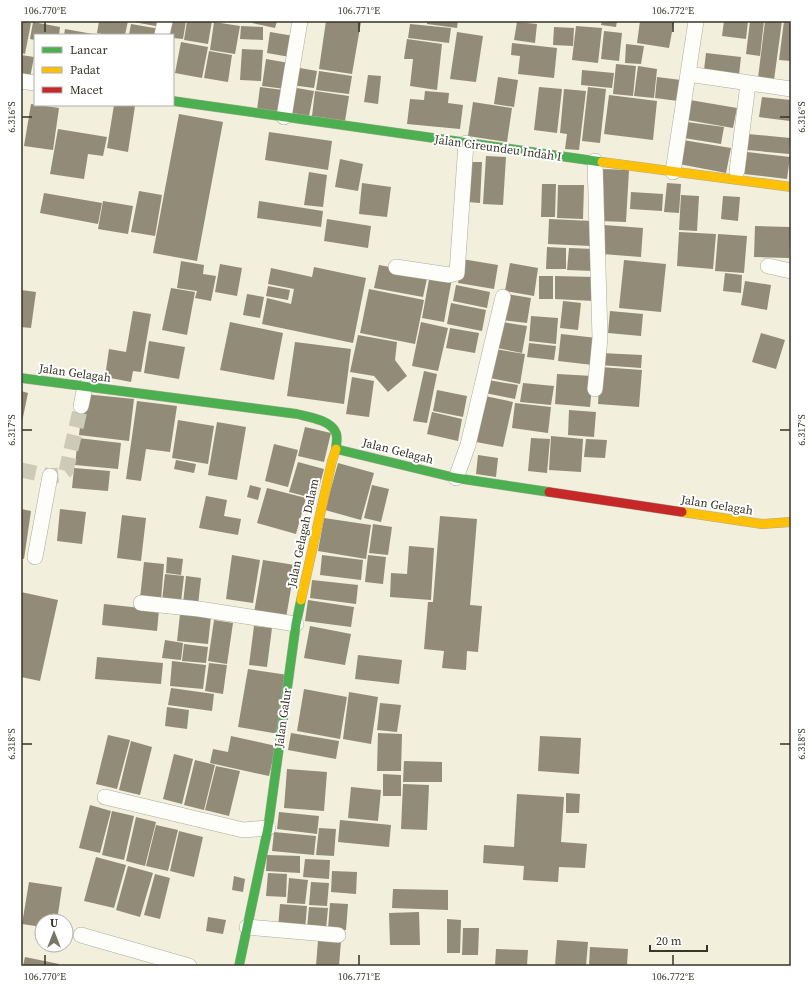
<svg xmlns="http://www.w3.org/2000/svg" width="812" height="987" viewBox="0 0 812 987" font-family="'Source Serif 4',serif">
	<rect width="100%" height="100%" fill="#f2efdc"/>
	<path fill="#928b77" d="M21,21L31,23L25,54L21,53Z
		M99,21H128L125,35H107L97,33Z
		M128,21H162L161,27Z
		M168,21H186L183,39L173,38V35H166Z
		M187,21H212L208,44L184,40Z
		M253,21H277L275,28L252,23Z
		M326,21L361,22L352,74L319,69Z
		M427,21H458L457,28L427,24Z
		M602,21H617L616,27L601,25Z
		M640,21H674L669,48L637,43Z
		M724,21H748L746,39L722,36Z
		M750,21H764L760,56L746,54Z
		M765,21H782L774,80L758,78Z
		M784,21L791,22V61L779,60Z
		M33,22L60,27L59,35H35V40L30,39Z
		M214,22L240,26L235,54L210,50Z
		M517,22L537,24L535,43L514,40Z
		M131,24L160,29L159,35H129Z
		M410,24L451,28L449,43L408,38Z
		M241,26L263,27V40L240,39Z
		M576,26L602,28L598,63L572,60Z
		M554,27L574,28L573,46L553,45Z
		M65,29L93,34V35H64Z
		M604,31L622,33L619,61L601,59Z
		M270,32L294,36L290,57L267,53Z
		M457,32L483,36L476,82L450,79Z
		M407,39L442,44L437,90L410,86L413,59H404Z
		M181,42L208,47L202,78L175,73Z
		M512,43L557,48L554,78L518,74L520,56L511,55Z
		M626,44L644,46L641,64L625,63Z
		M242,49L263,50L261,81L240,80Z
		M209,51L232,55L228,82L204,78Z
		M706,53L741,57L739,75L704,70Z
		M21,55L34,57L30,78L21,76Z
		M266,59L289,63L285,89L262,86Z
		M616,64L636,66L633,96L613,94Z
		M638,66L657,69L654,98L634,96Z
		M294,67L317,71L314,88L291,85Z
		M582,70L614,73L612,88L581,85Z
		M319,71L352,76L349,94L316,90Z
		M368,75L381,76L378,104L364,102Z
		M498,77L518,80L514,107L494,104Z
		M657,77L681,80L678,101L655,98Z
		M260,87L283,90L280,113L257,110Z
		M291,87L314,91L309,116L287,112Z
		M539,87L562,89L557,133L534,130Z
		M588,87L606,89L600,143L582,141Z
		M564,89L586,91L579,150L565,149L567,134L560,133Z
		M315,91L349,96L345,121L312,116Z
		M425,91L449,93L448,103L463,105L460,129L407,124L410,99L424,100Z
		M609,95L657,101L653,140L604,134Z
		M762,97L791,100L790,121L759,117Z
		M690,100L737,108L733,128L687,120Z
		M473,102L512,108L507,142L468,136Z
		M31,104L59,108L53,150L24,146Z
		M114,105L135,106L128,152L107,148Z
		M179,114L223,122L197,261L153,253Z
		M687,122L724,127L721,144L684,138Z
		M58,129L107,137L103,156L88,154L84,179L50,174Z
		M269,132L332,141L328,170L265,160Z
		M748,134L790,138L789,154L747,150Z
		M683,140L731,148L726,173L679,164Z
		M747,152L790,157L787,179L744,174Z
		M486,156L506,157L503,205L483,204Z
		M340,159L363,164L358,191L335,187Z
		M469,162H482L480,203L467,202Z
		M602,169L629,170L626,222L600,221Z
		M309,172L327,175L323,207L304,205Z
		M362,183L391,187L387,217L359,214Z
		M667,183L681,184L679,213L664,212Z
		M542,184H556L555,217H541Z
		M558,185H584L583,219L557,218Z
		M139,191L162,195L155,236L131,232Z
		M631,192L663,194L662,211L630,209Z
		M44,193L102,203L98,224L40,213Z
		M681,195L699,196L697,231L679,230Z
		M723,196L740,197L738,221L721,219Z
		M103,201L133,206L128,234L98,229Z
		M259,201L323,211L321,227L257,218Z
		M327,219L371,226L368,248L324,241Z
		M549,219L592,221L591,246L548,244Z
		M604,225L643,228L641,257L602,254Z
		M755,226L790,227L789,258L754,257Z
		M679,232L716,234L713,269L677,266Z
		M718,234L747,236L744,273L715,271Z
		M547,247L566,248V269H546Z
		M569,248L594,249L593,271L567,270Z
		M462,259L498,265L494,289L458,283Z
		M624,260L666,264L661,312L619,308Z
		M181,261L204,265L203,274L216,276L211,301L195,298L197,291L177,288Z
		M510,263L538,268L534,296L505,291Z
		M220,264L242,268L237,296L215,292Z
		M379,265L428,274L423,297L374,288Z
		M314,267L366,278L353,343L262,324L267,298L291,304L294,289L268,284L271,268L312,277Z
		M725,273L742,275L741,293L723,291Z
		M430,274L452,278L444,322L422,318Z
		M539,276H553V299H539Z
		M555,276L595,277L594,301L555,299Z
		M745,281L771,285L767,310L741,305Z
		M456,285L490,292L487,308L453,301Z
		M268,286L290,290L288,300L266,296Z
		M171,288L195,292L187,335L162,330Z
		M369,289L424,300L415,344L360,333Z
		M21,290L36,292L31,328L21,327Z
		M247,294L264,297L260,318L243,315Z
		M506,294L531,298L527,323L502,320Z
		M563,301L581,303L578,330L560,328Z
		M451,303L486,310L482,331L447,324Z
		M133,311L151,314L141,372L133,371L131,382L105,377L109,349L126,352Z
		M610,311L643,314L641,336L608,333Z
		M531,316L558,318L556,344L529,341Z
		M230,322L283,333L274,380L220,370Z
		M421,322L448,328L438,371L412,366Z
		M502,322L527,326L522,353L497,348Z
		M450,328L479,333L475,353L446,348Z
		M761,333L785,340L776,369L752,362Z
		M561,334L597,338L593,365L558,361Z
		M358,335L397,342L395,360L407,376L388,392L374,376L350,372Z
		M149,341L185,347L179,379L144,373Z
		M295,342L351,349L344,404L287,396Z
		M529,343L556,346L554,360L527,357Z
		M495,349L525,354L520,384L490,378Z
		M601,353L642,355L641,368L600,365Z
		M600,367L642,370L639,407L598,404Z
		M424,371L437,374L427,423L413,421Z
		M557,374L593,376L590,407L555,404Z
		M352,377L374,381L369,417L346,414Z
		M488,380L518,385L515,399L485,393Z
		M523,383L554,386L551,405L520,402Z
		M437,390L467,396L463,417L433,411Z
		M21,391L28,393L22,422H21Z
		M84,394L134,399L129,441L79,435Z
		M485,396L513,402L503,447L476,442Z
		M137,401L177,406L170,452L146,449L141,481L126,479Z
		M515,403L551,407L548,433L512,428Z
		M569,410L596,412L594,437L568,435Z
		M432,412L462,419L458,441L427,434Z
		M178,420L214,426L208,464L172,458Z
		M217,422L246,427L237,480L208,475Z
		M305,427L331,433L324,462L298,456Z
		M551,436L583,439L581,472L549,470Z
		M78,438L121,443L118,469L75,465Z
		M531,438L550,439L547,473L528,471Z
		M586,439L607,440L605,458L584,457Z
		M274,444L298,450L288,487L265,481Z
		M478,455L498,458L496,477L476,474Z
		M176,460L196,464L194,473L174,469Z
		M298,462L324,469L316,499L289,492Z
		M338,463L374,473L361,520L325,510Z
		M74,468L110,471L108,491L72,488Z
		M250,485L261,488L258,500L247,497Z
		M372,485L389,489L381,522L364,518Z
		M267,488L306,498L296,534L257,523Z
		M206,496L227,500L224,516L241,519L238,535L199,528Z
		M21,509L31,511L24,559L21,558Z
		M60,509L86,512L82,544L57,541Z
		M122,515L146,518L141,561L117,558Z
		M440,516L477,519L470,605L482,606L478,652L467,651L466,670L442,668L444,651L424,649L428,602H433Z
		M324,518L371,525L366,559L318,551Z
		M373,524L392,527L388,555L369,553Z
		M409,546L434,548L431,600L390,597L391,573L407,574Z
		M232,555L260,560L253,603L226,599Z
		M322,555L363,560L361,580L320,575Z
		M368,555L386,557L383,584L365,582Z
		M167,557L183,559L181,575L166,573Z
		M263,560L295,565L286,618L254,613Z
		M144,562L164,564L161,600L140,598Z
		M165,574L184,576L181,602L162,601Z
		M186,576L201,578L198,605L183,603Z
		M312,580L358,585L356,604L310,598Z
		M21,592L58,600L40,681L21,677Z
		M308,600L354,607L351,627L305,621Z
		M104,604L159,610L157,631L102,625Z
		M180,614L211,617L208,644L177,641Z
		M214,620L233,623L227,664L208,661Z
		M254,626L272,628L267,667L249,665Z
		M310,626L351,634L345,665L304,658Z
		M165,640L183,643L181,660L162,658Z
		M184,644L208,647L206,663L182,661Z
		M358,655L402,660L399,684L355,679Z
		M97,657L163,663L161,684L95,679Z
		M172,661L206,665L203,689L170,686Z
		M209,663L227,665L223,694L205,691Z
		M248,669L288,675L279,734L238,727Z
		M171,688L214,694L212,711L168,705Z
		M304,689L347,697L340,739L297,731Z
		M349,692L378,697L371,744L343,739Z
		M380,703L401,705L397,732L377,730Z
		M167,707L189,710L187,729L165,726Z
		M291,733L339,741L336,759L288,750Z
		M378,733L402,734L401,771H377Z
		M108,735L130,740L117,789L96,784Z
		M231,736L276,746L269,776L210,763L213,749L228,752Z
		M540,736L581,738L579,774L538,771Z
		M131,741L152,747L140,795L119,790Z
		M174,754L193,759L182,804L163,799Z
		M195,760L215,765L204,810L184,805Z
		M404,761L442,762V782H403Z
		M216,766L240,771L229,816L205,810Z
		M287,769L327,772L324,811L284,808Z
		M383,774L401,775V796H383Z
		M403,784L429,785L427,830L401,829Z
		M351,787L381,790L378,821L348,818Z
		M566,793L580,794L579,813H566Z
		M517,794L564,797L561,842L587,844L585,868L559,867L558,882L523,880L524,866L483,863L484,845L514,847Z
		M90,805L111,811L100,853L79,848Z
		M112,811L134,816L124,860L102,855Z
		M279,812L319,816L317,834L277,829Z
		M136,817L156,822L145,866L126,861Z
		M340,820L391,825L389,847L338,842Z
		M156,825L178,830L168,871L146,866Z
		M319,828L336,829L334,856L316,855Z
		M179,831L203,837L194,877L170,871Z
		M274,832L316,836L314,855L272,851Z
		M267,855L300,856V873L266,871Z
		M96,857L126,865L114,908L84,901Z
		M305,859L330,860L329,879L303,877Z
		M128,866L153,873L140,917L116,910Z
		M332,871L357,872L356,894L331,892Z
		M268,873L287,874L286,897L266,896Z
		M155,874L170,878L160,919L144,915Z
		M234,876L245,879L243,892L232,890Z
		M289,878L308,880L305,904L287,903Z
		M29,882L62,887L57,921H42V927L22,924Z
		M311,882L329,883L327,906L309,905Z
		M393,889L448,890V910L392,908Z
		M330,903L348,904L346,930L328,929Z
		M280,904L307,906L305,930L278,928Z
		M309,907L328,908L326,929L307,928Z
		M419,912L420,945H390L389,913Z
		M208,917L226,920L223,934L206,931Z
		M447,919L461,920L460,953H447Z
		M463,928H479L478,955H462Z
		M318,940L341,941L339,966H316Z
		M557,940L588,942L586,966H555Z
		M590,947L628,949L627,966H589Z
		M496,949L528,950L527,966H495Z
		M25,957L59,964V966H23Z"/>
	<g fill="none" stroke-linecap="round" stroke-linejoin="round">
		<path stroke="#cdcab8" stroke-width="15" stroke-dasharray="15 8" stroke-linecap="butt" d="M21,470L50,476L61,475L66,471L81,406"/>
		<defs>
			<path id="street" d="M162,35L165,21
				M688,74L791,89
				M21,81L35,83
				M284,117L300,21
				M595,161L600,338L595,389
				M737,171L748,84
				M673,172L696,21
				M768,266L791,271
				M396,267L449,275L457,273L466,143
				M81,406L85,387
				M456,478L468,445L503,297
				M35,557L50,476
				M141,603L199,609L296,624
				M105,797L243,830L268,828
				M247,927L338,935
				M81,935L189,966"/>
			<path id="fast" d="M173,101L602,162
				M21,378L297,414C309,417 331,420 336,433C338,438 336,444 336,449L456,478L549,492
				M239,966L268,828L296,624L301,600"/>
			<path id="slow" d="M602,162L791,187
				M682,512L762,524L791,522
				M301,600L332,461L336,449"/>
			<path id="jam" d="M549,492L682,512"/>
		</defs>
		<use href="#street" stroke="#adab9c" stroke-width="16"/>
		<use href="#fast" stroke="#adab9c" stroke-width="10"/>
		<use href="#slow" stroke="#adab9c" stroke-width="10"/>
		<use href="#jam" stroke="#adab9c" stroke-width="10"/>
		<use href="#street" stroke="#fdfdfa" stroke-width="15"/>
		<use href="#fast" stroke="#4caf50" stroke-width="9"/>
		<use href="#slow" stroke="#ffc107" stroke-width="9"/>
		<use href="#jam" stroke="#c62828" stroke-width="9"/>
	</g>
	<path fill="none" stroke="#373527" stroke-width="1.5" d="M45,22V32M359,22V32M673,22V32M22,117H32M780,117H790M22,430H32M780,430H790M22,744H32M780,744H790M45,955V965M359,955V965M673,955V965"/>
	<g text-anchor="middle" stroke-width="4" stroke-linejoin="round" paint-order="stroke">
		<g font-size="12" fill="#373527" stroke="#fff">
			<text transform="translate(498 148) rotate(8)" y="4">Jalan Cireundeu Indah I</text>
			<text transform="translate(75 373) rotate(8)" y="4">Jalan Gelagah</text>
			<text transform="translate(398 451) rotate(14)" y="4">Jalan Gelagah</text>
			<text transform="translate(717 505) rotate(9)" y="4">Jalan Gelagah</text>
			<text transform="translate(303 533) rotate(-78)" y="4">Jalan Gelagah Dalam</text>
			<text transform="translate(283 718) rotate(-82)" y="4">Jalan Galur</text>
		</g>
	</g>
	<rect width="812" height="987" fill="none" stroke="#ffffff" stroke-width="44"/>
	<rect x="34" y="34" width="140" height="72" fill="#ffffff" stroke="#afaea9"/>
	<rect x="42" y="47" width="20" height="6" fill="#4caf50" stroke="#afaea9"/>
	<text x="70" y="54" font-size="12" fill="#373527">Lancar</text>
	<rect x="42" y="67" width="20" height="6" fill="#ffc107" stroke="#afaea9"/>
	<text x="70" y="74" font-size="12" fill="#373527">Padat</text>
	<rect x="42" y="87" width="20" height="6" fill="#c62828" stroke="#afaea9"/>
	<text x="70" y="94" font-size="12" fill="#373527">Macet</text>
	<g transform="translate(54 933)"><circle r="19" fill="#ffffff" stroke="#afaea9"/>
	<path d="M0-3L7 15L0 10L-7 15Z" fill="#787666"/>
	<text y="-6" font-size="11" font-weight="bold" text-anchor="middle" fill="#373527">U</text>
	</g>
	<path d="M650 945v6h57v-6" fill="none" stroke="#373527" stroke-width="2"/>
	<text x="656" y="945" font-size="12" fill="#373527" stroke="#ffffff" stroke-width="3" paint-order="stroke">20 m</text>
	<rect x="22" y="22" width="768" height="943" fill="none" stroke="#373527" stroke-width="1.5"/>
	<g font-size="10" text-anchor="middle" fill="#373527">
		<text x="45" y="14">106.770°E</text>
		<text x="359" y="14">106.771°E</text>
		<text x="673" y="14">106.772°E</text>
		<text transform="translate(11 117) rotate(-90)" y="4">6.316°S</text>
		<text transform="translate(801 117) rotate(-90)" y="4">6.316°S</text>
		<text transform="translate(11 430) rotate(-90)" y="4">6.317°S</text>
		<text transform="translate(801 430) rotate(-90)" y="4">6.317°S</text>
		<text transform="translate(11 744) rotate(-90)" y="4">6.318°S</text>
		<text transform="translate(801 744) rotate(-90)" y="4">6.318°S</text>
		<text x="45" y="980">106.770°E</text>
		<text x="359" y="980">106.771°E</text>
		<text x="673" y="980">106.772°E</text>
	</g>
</svg>
